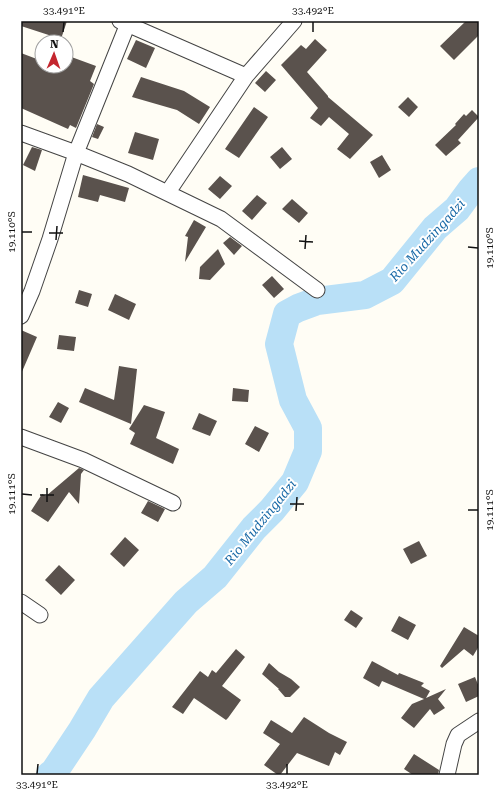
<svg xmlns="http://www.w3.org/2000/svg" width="500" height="796" viewBox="0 0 500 796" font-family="'Roboto Serif',serif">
	<rect width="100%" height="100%" fill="#fffdf5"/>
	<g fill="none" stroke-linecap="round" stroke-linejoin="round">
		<path stroke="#b9e0f7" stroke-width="28" d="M50,775L54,772L82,730L101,698L186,602L215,577L254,528L272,510L295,482L308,451V428L293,400L279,344L287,314L298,308L317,301L365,295L392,281L435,228L457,209L471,190L479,181"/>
	</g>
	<path fill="#5a524d" d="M21,21H67L61,39L21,26Z
		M466,21H479V35L454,60L440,46Z
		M315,39L327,50L307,72L328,96V97L373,135L350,159L337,149L349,134L329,117L321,126L310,118L318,108L281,65L301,45L306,49Z
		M136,40L155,48L146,68L127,59Z
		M21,53L42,61V66H66V55L96,66L90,81L94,84L76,128L70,125L68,129L21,108Z
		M266,71L276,80L265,92L255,83Z
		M141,77L184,91L210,107L199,124L177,110L132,97Z
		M408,97L418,107L409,117L398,107Z
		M254,107L268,117L239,158L225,149Z
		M472,110L479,117L458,140L461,143L446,156L435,145L456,125L455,124L464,114L466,116Z
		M97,124L104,127L98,139L92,137Z
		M135,132L159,139L153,160L128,153Z
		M32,147L42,150L35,171L23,165Z
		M282,147L292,159L280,169L270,157Z
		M382,155L391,170L379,178L370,162Z
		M83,175L129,188L125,202L100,195L98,202L78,197Z
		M220,176L232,186L220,199L208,189Z
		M257,195L267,203L252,220L242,211Z
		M292,199L308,213L299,223L282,209Z
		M194,220L206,227L185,262L188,237L185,236Z
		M230,237L242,246L234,255L223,243Z
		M218,249L225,264L210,280L199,279L200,267Z
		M272,276L284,289L274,298L262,285Z
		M79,290L92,294L88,307L75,303Z
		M115,294L136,304L129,320L108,310Z
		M21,330L37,337L21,374Z
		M59,335L76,337L74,351L57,349Z
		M119,366L137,369L131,424L79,402L85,388L114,400Z
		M233,388L249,390L248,402L232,401Z
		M58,402L69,408L61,423L49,417Z
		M144,405L165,412L156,438L179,449L173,464L130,444L135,433L129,429Z
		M199,413L217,421L210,436L192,429Z
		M255,426L269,433L259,452L245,444Z
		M79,468L84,470L81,474L79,504L69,492L48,522L31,511L42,494L46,496Z
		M148,501L165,509L158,522L141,513Z
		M125,537L139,550L124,567L110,554Z
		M419,541L427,556L411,564L403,549Z
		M59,565L75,580L61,595L45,580Z
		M351,610L363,618L356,628L344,620Z
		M399,616L416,625L408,640L391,631Z
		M464,627L479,636V646L473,656L464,649L442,668L440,666Z
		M236,649L245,657L222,686L241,700L228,718L226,720L194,698L183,714L172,707L200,671L208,677L212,670L216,673Z
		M372,661L398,675L399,673L424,683L421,686L430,691L426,698L446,689L438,699L445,708L434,715L430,709L414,728L401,718L412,704L424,699L382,681L379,687L363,678Z
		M269,663L279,672L291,679L300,687L290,697H285L278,689H279L262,674Z
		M475,677L479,687V696L466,702L458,684Z
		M304,717L329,733L347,742L340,755L335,752L329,766L297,753L280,775H278L264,765L280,744L263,733L271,720L292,733Z
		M414,754L439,770L438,775H413L404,769Z"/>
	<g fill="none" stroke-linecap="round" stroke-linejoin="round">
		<defs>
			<path id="street" d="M120,21L246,76
				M21,133L76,153L128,174L221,219L317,290
				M168,192L246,76L294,21
				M21,316L32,291L50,239L76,153L129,21
				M21,437L83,460L173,503
				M21,602L40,615
				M447,775L454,744L458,735L479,721"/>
		</defs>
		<use href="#street" stroke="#444" stroke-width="17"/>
		<use href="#street" stroke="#fff" stroke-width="15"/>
	</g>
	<path fill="none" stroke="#111" stroke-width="1.5" d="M63,32L64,22M313,32V22M22,232H32M49,233H63M56,240L57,226M299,241L313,242M468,247L478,248M305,249L306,235M22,494L32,495M40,495H54M47,502V488M290,504H304M468,510H478M296,511L297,497M37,774L38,764M287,774V764"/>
	<g text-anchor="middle" stroke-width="4" stroke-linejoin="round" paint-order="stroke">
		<g font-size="13" font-style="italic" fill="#1768a6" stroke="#fff">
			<text transform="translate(427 240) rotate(-48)" y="5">Rio Mudzingadzi</text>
			<text transform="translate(260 522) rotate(-51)" y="5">Rio Mudzingadzi</text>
		</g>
	</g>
	<rect width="500" height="796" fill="none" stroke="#ffffff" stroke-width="44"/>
	<g transform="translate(54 54) rotate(2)"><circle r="19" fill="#ffffff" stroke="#a0a0a0"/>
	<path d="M0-3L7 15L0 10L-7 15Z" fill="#c4262e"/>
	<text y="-6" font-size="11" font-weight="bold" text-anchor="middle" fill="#111111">N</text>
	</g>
	<rect x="22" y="22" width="456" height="752" fill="none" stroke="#111" stroke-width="1.5"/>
	<g font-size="10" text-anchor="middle" fill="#111">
		<text x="64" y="14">33.491°E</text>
		<text x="313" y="14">33.492°E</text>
		<text transform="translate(11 232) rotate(-90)" y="4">19.110°S</text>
		<text transform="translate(489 248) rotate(-90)" y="4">19.110°S</text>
		<text transform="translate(11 494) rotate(-90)" y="4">19.111°S</text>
		<text transform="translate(489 510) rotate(-90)" y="4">19.111°S</text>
		<text x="37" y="788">33.491°E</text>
		<text x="287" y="788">33.492°E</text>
	</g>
</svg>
